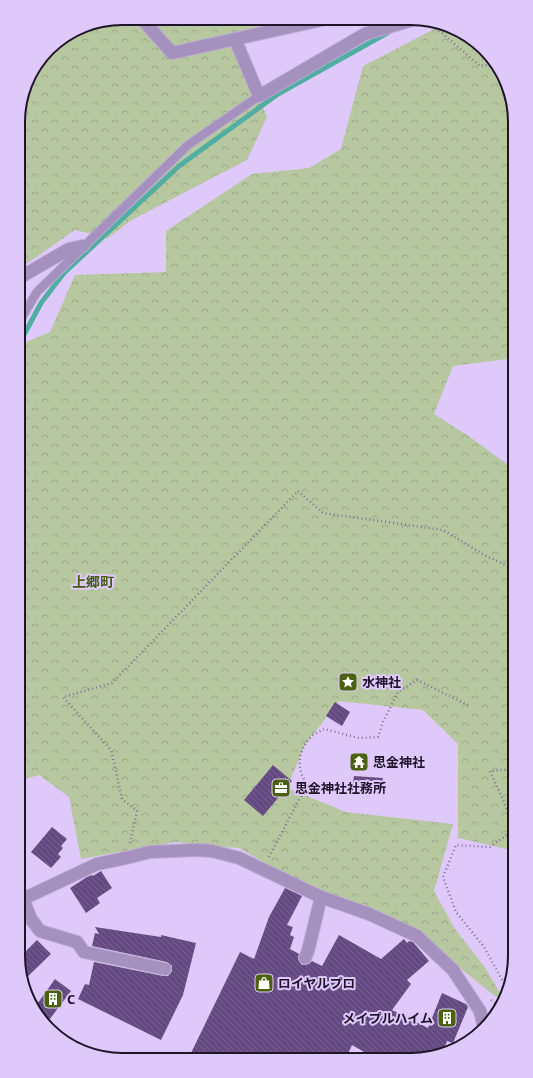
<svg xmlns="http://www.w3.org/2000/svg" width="533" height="1078" viewBox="0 0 533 1078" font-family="'Noto Sans','Noto Sans JP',sans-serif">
	<defs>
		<pattern id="forest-crowns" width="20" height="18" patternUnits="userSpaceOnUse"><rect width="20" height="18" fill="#b7c79f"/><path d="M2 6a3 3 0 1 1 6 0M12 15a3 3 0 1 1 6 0" fill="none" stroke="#9daa89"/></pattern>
		<pattern id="building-back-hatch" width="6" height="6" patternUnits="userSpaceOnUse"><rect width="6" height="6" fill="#644a80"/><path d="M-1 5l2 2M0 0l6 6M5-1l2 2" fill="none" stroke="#76608d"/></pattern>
	</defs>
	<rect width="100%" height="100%" fill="#dfc9fa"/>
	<path fill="url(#forest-crowns)" d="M122,18L326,19L235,39L267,117L247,160L130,221L108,238L75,230L19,269V108L29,76L53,44L82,26Z
		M442,25L480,44L510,89L515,122V358L453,366L434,414L470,437L515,470V846L511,850L458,838V744L423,710L339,701L305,745L287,788L346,812L453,824L434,891L455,929L484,966L502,996L501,1001L450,960L288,876L239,848L207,846L176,842L81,859L69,797L39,775L18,781L19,345L50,332L75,275L166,272V231L252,174L309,168L341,149L363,66Z"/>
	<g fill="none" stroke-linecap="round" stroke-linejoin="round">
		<path stroke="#50aea3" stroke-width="5" d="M19,338L25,333L41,303L64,273L179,166L278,94L389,32"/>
	</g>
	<path fill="url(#building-back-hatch)" d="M335,702L350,712L342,726L326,716Z
		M273,765L292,781L263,816L244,800Z
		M354,776L383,778L382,792L352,790Z
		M52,827L67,839L61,846L63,848L58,854L61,857L51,868L31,852Z
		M101,871L112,888L97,898L100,903L86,913L70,888L87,877L92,875L93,876Z
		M285,888L302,896L287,925L293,927L290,935L294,937L290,949L299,954L298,959L302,965L309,964L312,961L322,966L339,935L381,959L404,939L407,943L409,941L413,942L429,961L407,980L411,984L392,1010L428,1028L442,993L466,1004L468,1007L453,1043L447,1041L442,1055L371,1056L352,1045L347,1056L201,1058L191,1053L240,952L254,959L269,917Z
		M95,927L161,937V935L196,943L183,995L161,1040L78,999L85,984L89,985L94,962L163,976H168L172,971V966L167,962L92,946L95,933L99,934Z
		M37,940L51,954L22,982L18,959Z
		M55,979L71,991L46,1024L35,1007Z"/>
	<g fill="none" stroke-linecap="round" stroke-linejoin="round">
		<defs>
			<path id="service" d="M19,322L37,292L188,145L259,96"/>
			<path id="minor" d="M141,18L172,53L326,19
				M235,39L259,96L365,34L412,20
				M19,278L69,249L83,246
				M18,898L23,899L97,864L126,858L150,852L197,850L212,851L239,858L321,897L369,914L417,936L453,970L480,1011L484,1027
				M23,899L31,919L40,931L77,942L84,952L165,969
				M305,958L308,951L321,897"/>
		</defs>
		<use href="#service" stroke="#bca8d5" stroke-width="10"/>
		<use href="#minor" stroke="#bca8d5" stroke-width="14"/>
		<path stroke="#847498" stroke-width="2.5" stroke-dasharray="1 3" stroke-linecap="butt" d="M427,20L480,66L493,64
			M515,690L512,687L515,684
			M515,827L490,771L515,769
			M130,843L137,811L122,799L111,750L63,697L112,683L298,491L323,513L443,530L486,556L515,569
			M269,857L307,784C296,769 298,751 310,738C314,734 320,731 324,729L359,738L378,737L383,722L398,692L417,680L470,706
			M506,987L484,947L456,912L443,877L456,845L490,847L515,829
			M491,1000L499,1006"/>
		<use href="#service" stroke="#a591bd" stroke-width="8"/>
		<use href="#minor" stroke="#a591bd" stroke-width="12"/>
	</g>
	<defs>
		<symbol id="sight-square" viewBox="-11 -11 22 22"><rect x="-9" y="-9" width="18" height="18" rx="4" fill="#4a620f" stroke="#dfc9fa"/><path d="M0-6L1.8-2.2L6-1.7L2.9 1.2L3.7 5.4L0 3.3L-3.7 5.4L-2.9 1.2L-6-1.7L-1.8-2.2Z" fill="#fff"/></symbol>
		<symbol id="temple-square" viewBox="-11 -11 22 22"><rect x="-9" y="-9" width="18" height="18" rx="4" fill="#4a620f" stroke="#dfc9fa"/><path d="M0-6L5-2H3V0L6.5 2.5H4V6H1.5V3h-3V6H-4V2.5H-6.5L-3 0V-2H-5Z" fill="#fff"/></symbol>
		<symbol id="office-square" viewBox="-11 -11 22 22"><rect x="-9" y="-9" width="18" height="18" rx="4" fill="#4a620f" stroke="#dfc9fa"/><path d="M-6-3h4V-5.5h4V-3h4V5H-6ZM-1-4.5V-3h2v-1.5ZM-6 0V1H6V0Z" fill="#fff"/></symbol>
		<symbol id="shop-square" viewBox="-11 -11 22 22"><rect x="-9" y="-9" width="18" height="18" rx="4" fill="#4a620f" stroke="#dfc9fa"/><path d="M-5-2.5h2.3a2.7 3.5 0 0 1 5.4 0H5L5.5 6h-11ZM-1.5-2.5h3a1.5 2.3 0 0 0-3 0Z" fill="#fff"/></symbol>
		<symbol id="building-square" viewBox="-11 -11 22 22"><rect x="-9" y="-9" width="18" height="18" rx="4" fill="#4a620f" stroke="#dfc9fa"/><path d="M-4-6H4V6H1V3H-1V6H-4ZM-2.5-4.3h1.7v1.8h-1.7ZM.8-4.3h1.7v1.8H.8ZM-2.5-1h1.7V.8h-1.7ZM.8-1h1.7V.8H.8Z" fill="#fff"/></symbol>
	</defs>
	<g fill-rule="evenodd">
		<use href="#sight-square" x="337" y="671" width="22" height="22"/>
		<use href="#temple-square" x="348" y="751" width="22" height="22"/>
		<use href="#office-square" x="270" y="777" width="22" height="22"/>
		<use href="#shop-square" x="253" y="972" width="22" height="22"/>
		<use href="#building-square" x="42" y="988" width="22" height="22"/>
		<use href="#building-square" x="436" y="1007" width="22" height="22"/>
	</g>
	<g text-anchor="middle" stroke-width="4" stroke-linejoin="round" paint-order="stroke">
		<g font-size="13" font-weight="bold" fill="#1f142a" stroke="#dfc9fa" text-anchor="start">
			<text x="362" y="687">水神社</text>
			<text x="373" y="767">思金神社</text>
			<text x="295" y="793">思金神社社務所</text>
			<text x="278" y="988">ロイヤルプロ</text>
			<text x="67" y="1004">C</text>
			<text x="433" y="1023" text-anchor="end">メイプルハイム</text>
		</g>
		<g font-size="14" font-weight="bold" fill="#455b11" stroke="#dfc9fa">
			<text x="93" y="587">上郷町</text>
		</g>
	</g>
	<path d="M0 0H533V1078H0ZM122 25H411A97 97 0 0 1 508 122V956A97 97 0 0 1 411 1053H122A97 97 0 0 1 25 956V122A97 97 0 0 1 122 25Z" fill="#dfc9fa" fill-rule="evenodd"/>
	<path fill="none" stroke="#1f142a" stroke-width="2" d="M122 25H411A97 97 0 0 1 508 122V956A97 97 0 0 1 411 1053H122A97 97 0 0 1 25 956V122A97 97 0 0 1 122 25Z"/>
</svg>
